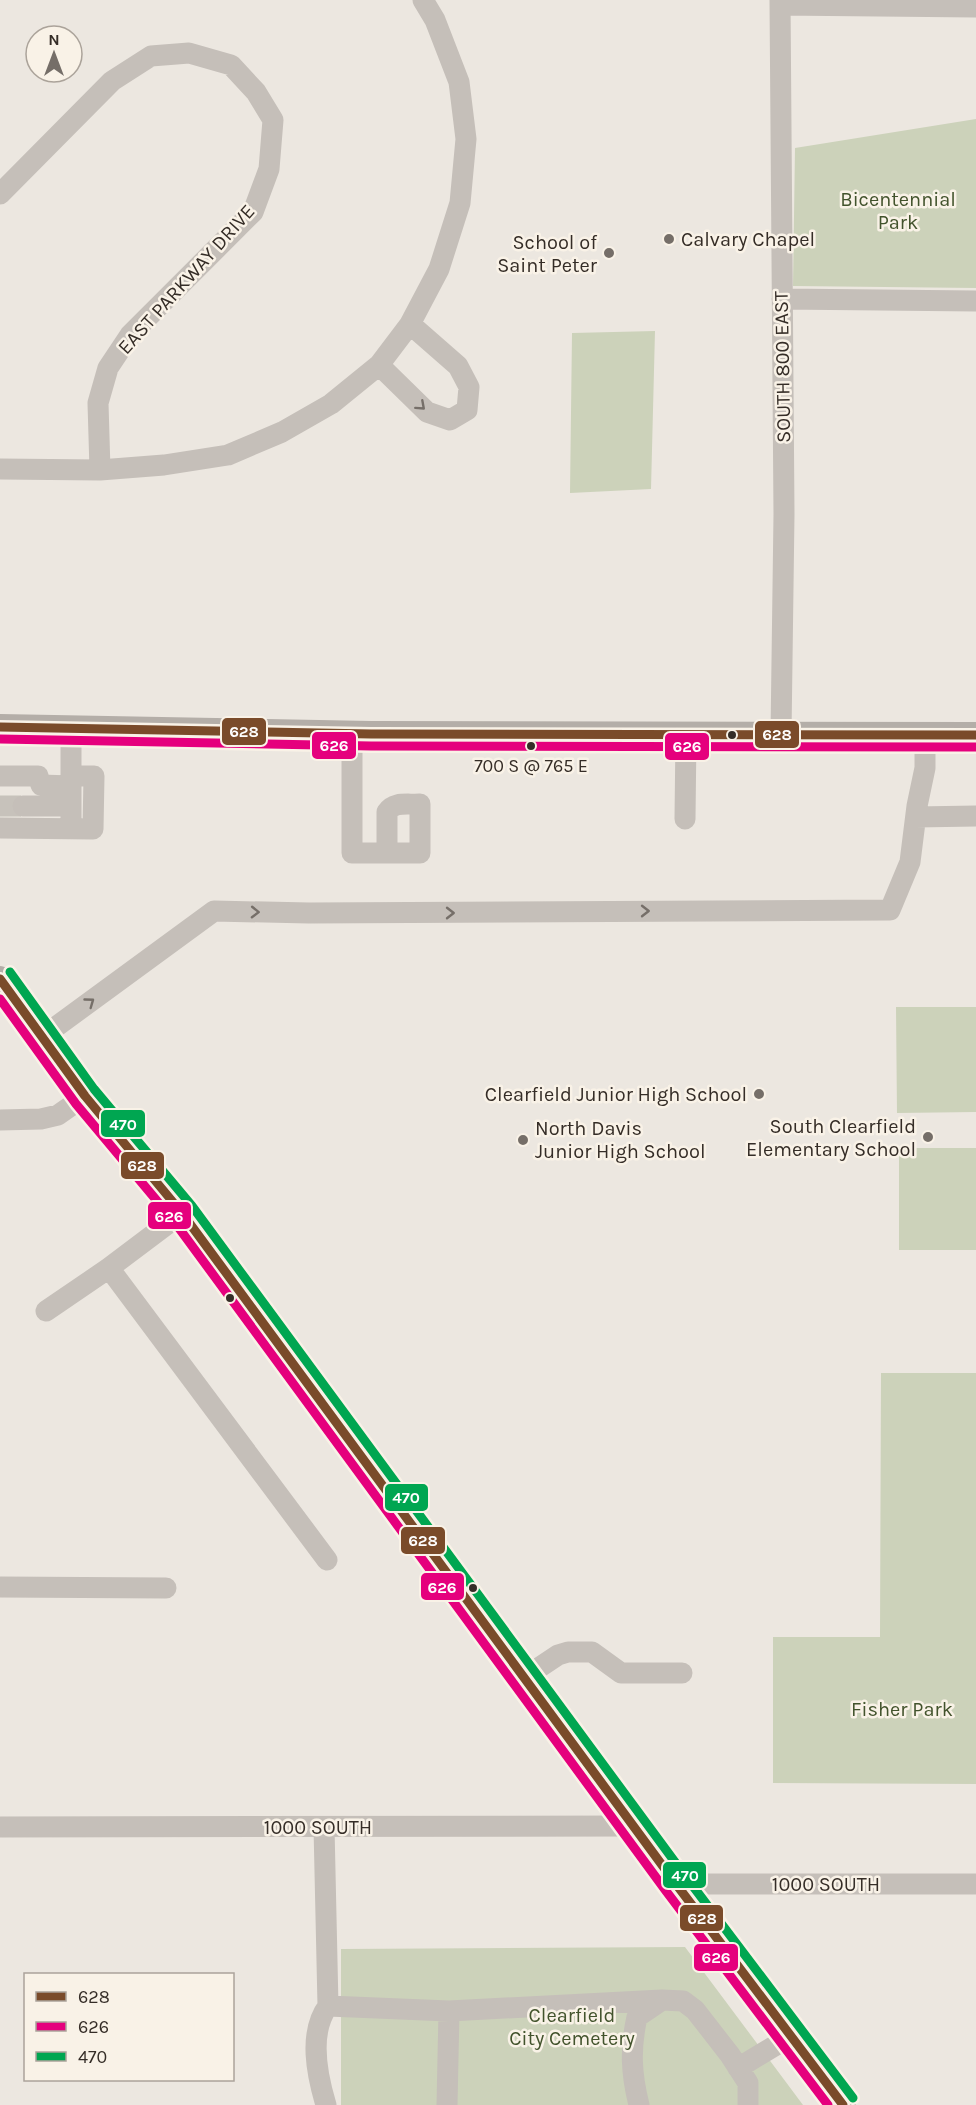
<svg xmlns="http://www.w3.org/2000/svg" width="976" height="2105" viewBox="0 0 976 2105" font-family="Karla,sans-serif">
	<rect width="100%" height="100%" fill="#ece7e0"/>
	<path fill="#ccd2ba" d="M976,119V288L793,286L795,148Z
		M655,331L651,489L570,493L572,333Z
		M896,1007H976V1112L897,1113Z
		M899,1148H976V1250H899Z
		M881,1373H976V1784L773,1783V1637H880Z
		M685,1947L803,2105H341V1949Z"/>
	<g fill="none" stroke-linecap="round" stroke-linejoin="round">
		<path stroke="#c7c2bb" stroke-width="21" stroke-dasharray="21 10" stroke-linecap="butt" d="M0,806H23"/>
		<path stroke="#c5bfb9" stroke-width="21" d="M780,0L784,514L781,734
			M780,5L976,7
			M0,194L112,81L151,56L189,53L231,65L256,92L273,120L269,169L253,212L130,335L108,368L98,403L100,470
			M782,299L976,301
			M379,365L427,412L450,420L467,410L469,387L458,366L410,324
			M0,469L100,470L164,465L228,455L282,432L331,404L379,365L410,324L439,269L460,203L466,139L459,82L435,20L423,0
			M352,734V853H420V804C408,805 394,801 387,812V853
			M0,776H38L41,785L71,786
			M23,806H71
			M916,817L976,816
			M685,819L686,735
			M0,828L93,829L94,776H71
			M71,829V728
			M42,1037L214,911L309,913L890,910L910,862L917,806L925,768V735
			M0,1120L41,1119L58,1115L85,1096
			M109,1268L182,1213
			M46,1311L109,1268L327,1560
			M0,1587L166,1588
			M525,1677L558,1655L568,1652H592L621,1673H682
			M0,1827L635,1826
			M324,1827L328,2006L449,2011L662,2000
			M676,1884H976
			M738,2068L791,2036
			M326,2105C317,2075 308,2033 328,2006
			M447,2105L449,2011
			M639,2105C631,2073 630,2049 637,2017L662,2000L683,2001L695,2010L730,2055L748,2083V2105"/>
		<path stroke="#b4aea8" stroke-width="26" d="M0,727L371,734L976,735
			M0,979L85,1096L182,1213L596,1773L676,1884L843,2105"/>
		<defs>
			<path id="bus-1" d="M0,727L371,734L976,735
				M0,979L85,1096L182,1213L676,1884L843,2105"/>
			<path id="bus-2" d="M0,739L371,746L976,747
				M0,999L76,1104L173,1220L666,1891L828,2105"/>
			<path id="bus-3" d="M10,972L94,1089L192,1206L686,1877L853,2098"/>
		</defs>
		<use href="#bus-1" stroke="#f9f2e7" stroke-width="14"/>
		<use href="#bus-2" stroke="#f9f2e7" stroke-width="14"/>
		<use href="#bus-3" stroke="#f9f2e7" stroke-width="14"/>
		<use href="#bus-1" stroke="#7a4b2a" stroke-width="9"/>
		<use href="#bus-2" stroke="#e5007d" stroke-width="9"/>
		<use href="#bus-3" stroke="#00a651" stroke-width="9"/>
	</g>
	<defs><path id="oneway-chevron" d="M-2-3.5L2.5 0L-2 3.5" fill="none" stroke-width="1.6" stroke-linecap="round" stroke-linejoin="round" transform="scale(1.5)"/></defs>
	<g stroke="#766f69">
		<use href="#oneway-chevron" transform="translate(421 406) rotate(42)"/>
		<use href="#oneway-chevron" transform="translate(645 911)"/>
		<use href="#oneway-chevron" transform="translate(255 912) rotate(1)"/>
		<use href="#oneway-chevron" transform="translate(450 913)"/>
		<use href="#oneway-chevron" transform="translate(90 1002) rotate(-36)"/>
	</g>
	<g fill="#756e68" stroke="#f9f2e7" stroke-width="2">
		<circle cx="669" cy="239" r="6"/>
		<circle cx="609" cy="253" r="6"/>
		<circle cx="759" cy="1094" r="6"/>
		<circle cx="928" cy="1137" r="6"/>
		<circle cx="523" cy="1140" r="6"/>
	</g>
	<g fill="#352d27" stroke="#f9f2e7" stroke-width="2">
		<circle cx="732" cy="735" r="5"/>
		<circle cx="531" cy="746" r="5"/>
		<circle cx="230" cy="1298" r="5"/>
		<circle cx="473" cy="1588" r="5"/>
	</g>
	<g text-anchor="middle" stroke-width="5" stroke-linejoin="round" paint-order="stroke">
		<g font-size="18" fill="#352d27" stroke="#f9f2e7">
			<text x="531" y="772">700 S @ 765 E</text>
		</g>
		<g font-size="20" fill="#42532c" stroke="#f9f2e7">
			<text x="898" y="206">Bicentennial<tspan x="898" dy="23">Park</tspan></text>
			<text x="902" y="1716">Fisher Park</text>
			<text x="572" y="2022">Clearfield<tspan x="572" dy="23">City Cemetery</tspan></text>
		</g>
		<g font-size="20" fill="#352d27" stroke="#f9f2e7" text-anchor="end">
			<text x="681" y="246" text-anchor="start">Calvary Chapel</text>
			<text x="597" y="249">School of<tspan x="597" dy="23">Saint Peter</tspan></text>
			<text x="747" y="1101">Clearfield Junior High School</text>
			<text x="916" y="1133">South Clearfield<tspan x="916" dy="23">Elementary School</tspan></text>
			<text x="535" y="1135" text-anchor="start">North Davis<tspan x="535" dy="23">Junior High School</tspan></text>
		</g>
		<g font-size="20" fill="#352d27" stroke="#f9f2e7">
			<text transform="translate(186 279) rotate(-48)" y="7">EAST PARKWAY DRIVE</text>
			<text transform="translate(782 367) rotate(-91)" y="7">SOUTH 800 EAST</text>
			<text x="318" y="1834">1000 SOUTH</text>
			<text x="826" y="1891">1000 SOUTH</text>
		</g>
	</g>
	<g stroke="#f9f2e7" stroke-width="2">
		<rect x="221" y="717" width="46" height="29" rx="6" fill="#7a4b2a"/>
		<rect x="754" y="720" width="46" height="29" rx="6" fill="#7a4b2a"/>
		<rect x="311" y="731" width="46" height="29" rx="6" fill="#e5007d"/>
		<rect x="664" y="732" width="46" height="29" rx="6" fill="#e5007d"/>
		<rect x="100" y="1109" width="46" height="29" rx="6" fill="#00a651"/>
		<rect x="120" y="1151" width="45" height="29" rx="6" fill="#7a4b2a"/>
		<rect x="147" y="1201" width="45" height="29" rx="6" fill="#e5007d"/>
		<rect x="384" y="1483" width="45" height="29" rx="6" fill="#00a651"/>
		<rect x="400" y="1526" width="46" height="29" rx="6" fill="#7a4b2a"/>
		<rect x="420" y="1572" width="45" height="29" rx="6" fill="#e5007d"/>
		<rect x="662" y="1861" width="45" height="28" rx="6" fill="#00a651"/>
		<rect x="679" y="1904" width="45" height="28" rx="6" fill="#7a4b2a"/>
		<rect x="693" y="1943" width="46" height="29" rx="6" fill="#e5007d"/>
	</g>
	<g font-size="16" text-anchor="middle" font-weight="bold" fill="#fff">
		<text x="244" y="737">628</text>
		<text x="777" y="740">628</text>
		<text x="334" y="751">626</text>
		<text x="687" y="752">626</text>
		<text x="123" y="1130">470</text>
		<text x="142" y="1171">628</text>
		<text x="169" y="1222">626</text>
		<text x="406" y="1503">470</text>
		<text x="423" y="1546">628</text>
		<text x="442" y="1593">626</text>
		<text x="685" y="1881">470</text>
		<text x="702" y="1924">628</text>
		<text x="716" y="1963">626</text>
	</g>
	<rect x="24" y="1973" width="210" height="108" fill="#f9f2e7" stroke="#aba39a" stroke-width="1.5"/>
	<rect x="36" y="1992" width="30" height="9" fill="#7a4b2a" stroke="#aba39a" stroke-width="1.5"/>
	<text x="78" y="2003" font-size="18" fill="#352d27">628</text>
	<rect x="36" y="2022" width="30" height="9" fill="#e5007d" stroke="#aba39a" stroke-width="1.5"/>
	<text x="78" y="2033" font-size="18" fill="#352d27">626</text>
	<rect x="36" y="2052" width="30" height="9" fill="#00a651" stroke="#aba39a" stroke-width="1.5"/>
	<text x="78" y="2063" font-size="18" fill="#352d27">470</text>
	<g transform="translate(54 54)"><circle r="28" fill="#f9f2e7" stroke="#aba39a" stroke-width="1.5"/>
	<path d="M0-4.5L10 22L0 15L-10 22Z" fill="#756e68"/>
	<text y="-9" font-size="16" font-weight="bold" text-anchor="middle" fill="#352d27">N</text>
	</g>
</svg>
